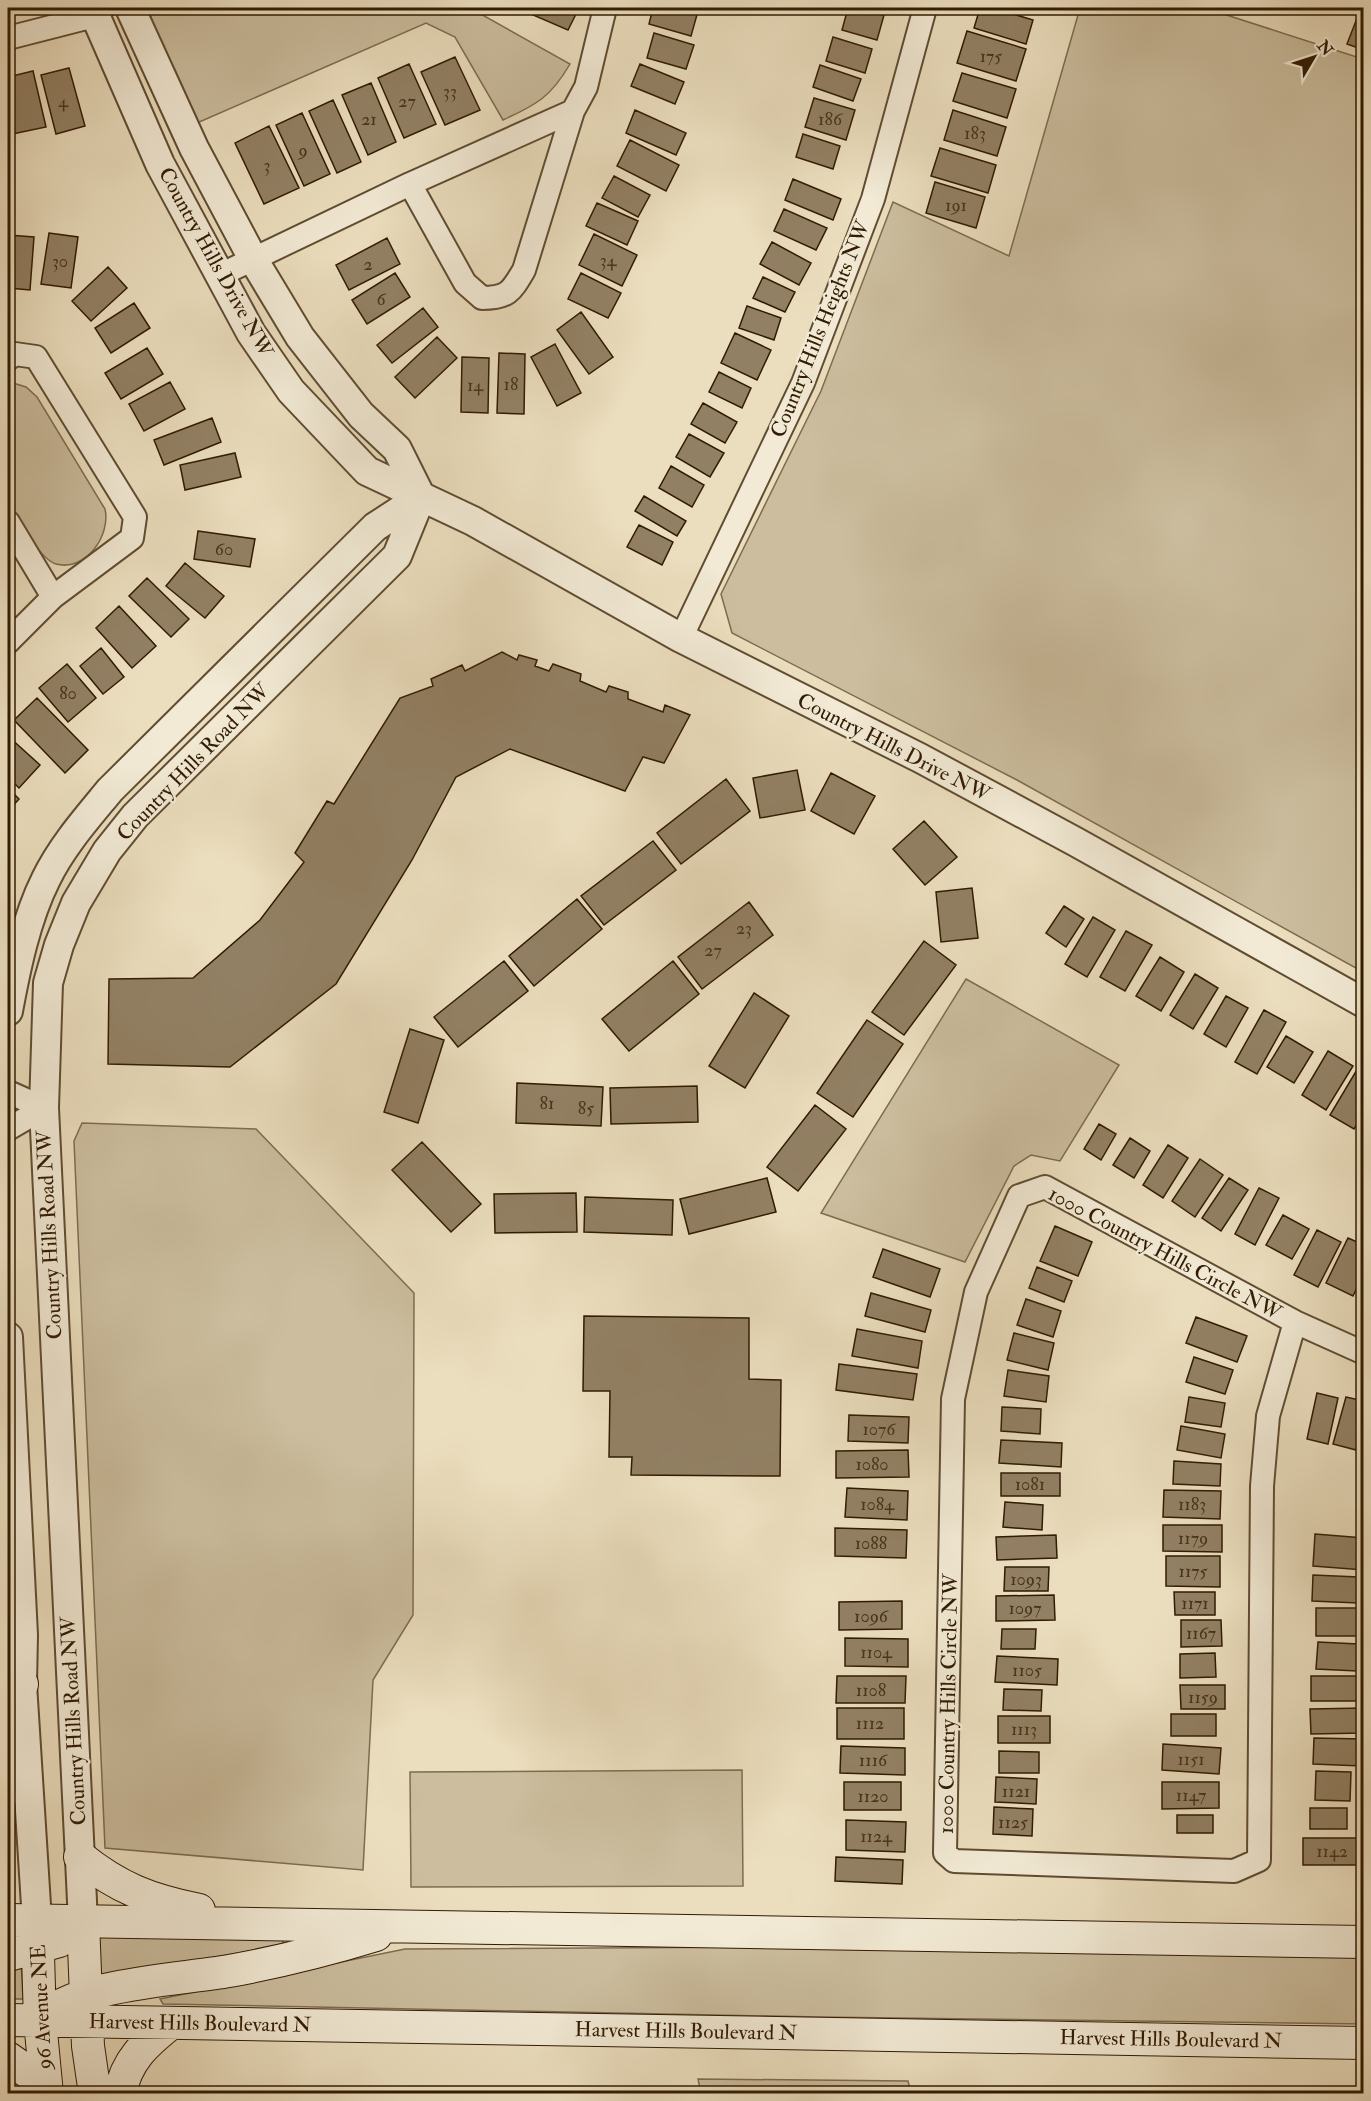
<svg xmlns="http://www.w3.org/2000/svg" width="1371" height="2101" viewBox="0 0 1371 2101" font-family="'IM FELL Double Pica',serif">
	<rect width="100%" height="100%" fill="#ebdebe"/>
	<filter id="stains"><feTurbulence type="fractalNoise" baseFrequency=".00333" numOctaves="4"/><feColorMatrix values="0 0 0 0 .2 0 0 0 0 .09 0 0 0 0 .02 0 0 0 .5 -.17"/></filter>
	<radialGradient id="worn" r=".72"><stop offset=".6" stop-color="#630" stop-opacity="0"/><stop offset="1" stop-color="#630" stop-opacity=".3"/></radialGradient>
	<path fill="#cbbd9e" stroke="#7e6c50" stroke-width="1.5" d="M148,8H470L570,64C551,97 536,105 503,120L455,37L426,23L197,123L159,43Z
		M1080,8H1205L1363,59V972L1017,780L732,633L721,594L821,391L893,202L1009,256Z
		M13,383L26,387L37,397L105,509C111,535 86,572 56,564C43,561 13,518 8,504C5,497 8,485 8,477C8,446 8,415 8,385Z
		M966,979L1119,1065L1060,1161L1031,1155L1014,1166L965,1262L821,1213Z
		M82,1123L256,1129L414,1293L413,1615L373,1680L363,1870L105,1848L74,1141Z
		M742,1770L743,1886L411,1887L410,1772Z
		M96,1935L284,1939L282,1945L95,1979Z
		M955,1946L1364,1956L1363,2024L819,2017L163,2004L160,1999L405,1949Z
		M21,1959L23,1999H8V1962Z
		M698,2079L908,2081L911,2093H701Z"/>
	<path fill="#928064" stroke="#311b03" stroke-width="1.5" d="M537,8H579L568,30L533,15Z
		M653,8H686L698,11L691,36L649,24Z
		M848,8L884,15L877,40L842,30Z
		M980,8H993L1033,20L1026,44L974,28Z
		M1361,8H1364V50L1347,44Z
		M967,31L1026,49L1016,81L957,63Z
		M654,33L694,45L686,69L647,58Z
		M833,37L872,49L865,73L826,61Z
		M455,57L480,110L445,125L421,72Z
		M409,64L436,124L404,138L378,78Z
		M640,64L684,82L675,104L631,86Z
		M820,65L861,79L853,101L813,87Z
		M69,68L85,126L56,134L41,75Z
		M33,71L46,127L12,134L8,114V77Z
		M962,73L1016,89L1007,118L953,101Z
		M371,83L396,142L368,155L342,95Z
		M814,98L855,110L846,140L805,127Z
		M333,100L361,162L337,173L309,111Z
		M635,110L686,133L676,155L626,133Z
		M953,110L1006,127L997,156L944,140Z
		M302,113L330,174L304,186L276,125Z
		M269,126L299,188L264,204L235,143Z
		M803,134L840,146L833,169L796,157Z
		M630,140L679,165L666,191L617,166Z
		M940,148L996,165L988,193L931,176Z
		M614,176L650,195L638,217L602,198Z
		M793,179L841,199L833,220L785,200Z
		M935,182L985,197L976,228L926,213Z
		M597,203L638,221L627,245L586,226Z
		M784,209L827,228L816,250L774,231Z
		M49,233L78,237L71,288L41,284Z
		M594,234L637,255L622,286L579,265Z
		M8,235L34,237L30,290L8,288Z
		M387,238L400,264L349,290L336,265Z
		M772,242L811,263L799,285L760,264Z
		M108,267L127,288L91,321L72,301Z
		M395,273L410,297L367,324L352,300Z
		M581,273L621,293L608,318L568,299Z
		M763,277L795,292L785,312L753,298Z
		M134,303L150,328L111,353L95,328Z
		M747,306L781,318L774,340L739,328Z
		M423,308L438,327L392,363L377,345Z
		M581,312L613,357L589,374L557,330Z
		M735,333L771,350L757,380L721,363Z
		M437,337L457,358L415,398L395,377Z
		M555,344L581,393L557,406L531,357Z
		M147,348L163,374L121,399L105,373Z
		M499,353L525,354L524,414L497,413Z
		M462,357L489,358L488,413L461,412Z
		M719,372L751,388L742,408L709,392Z
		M170,382L185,409L144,431L129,404Z
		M703,403L737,422L725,443L691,424Z
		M212,418L221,442L164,465L154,440Z
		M689,434L724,453L710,477L676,457Z
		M235,453L241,477L185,490L180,465Z
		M671,466L704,485L692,507L659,488Z
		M644,496L686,521L677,536L635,511Z
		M639,525L673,542L662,565L627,547Z
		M198,531L255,539L250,567L194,559Z
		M185,563L224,596L205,618L166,586Z
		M147,578L189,619L171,637L129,596Z
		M119,606L156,646L132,668L96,628Z
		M101,648L124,677L103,694L80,666Z
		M502,652L517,660L519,655L537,660L535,666L549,671L553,664L581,674L580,681L606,692L609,686L628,692V699L663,712L665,705L690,715L664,763L643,757L625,791L510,749L456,777L412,860L336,984L230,1067L108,1064L109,979L193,978L260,920L304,862L295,853L327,801L334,804L400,698L433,686L431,679L462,665L465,671Z
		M67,664L96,698L68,722L39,688Z
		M37,698L88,750L65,773L14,720Z
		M8,736L40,765L19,788L8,777Z
		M797,770L805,810L760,818L753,778Z
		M831,773L875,796L854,834L811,811Z
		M726,779L750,811L681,864L657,833Z
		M8,788L19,799L8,811Z
		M924,821L957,857L925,885L893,849Z
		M653,841L676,870L604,925L581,896Z
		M972,888L978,938L941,942L936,892Z
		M577,899L602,929L534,986L509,956Z
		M749,902L773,935L702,989L678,957Z
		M1064,906L1084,919L1066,947L1046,933Z
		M1093,917L1115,930L1087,977L1065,964Z
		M1126,931L1152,945L1125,991L1100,977Z
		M924,941L956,965L904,1035L872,1012Z
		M1160,957L1184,972L1161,1011L1136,996Z
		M504,961L528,991L458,1047L434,1017Z
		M673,961L699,994L629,1051L602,1019Z
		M1195,974L1218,988L1193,1029L1170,1015Z
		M754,993L789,1016L745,1088L709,1066Z
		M1226,996L1248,1008L1226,1047L1204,1034Z
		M1264,1010L1286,1022L1257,1074L1235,1062Z
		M867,1020L903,1044L853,1117L817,1093Z
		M410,1029L444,1040L418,1123L384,1112Z
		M1286,1036L1313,1052L1294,1083L1267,1067Z
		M1328,1051L1353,1066L1326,1110L1302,1095Z
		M1358,1068L1364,1071V1113L1354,1129L1330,1115Z
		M517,1083L603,1087L601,1126L516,1123Z
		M697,1086L698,1122L611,1124L610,1088Z
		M815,1105L846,1129L798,1191L767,1167Z
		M1099,1124L1116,1134L1101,1160L1084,1149Z
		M1130,1138L1150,1151L1134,1178L1113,1165Z
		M422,1142L481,1204L451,1232L392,1170Z
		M1168,1145L1188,1158L1163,1198L1143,1185Z
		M1200,1159L1223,1175L1195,1217L1172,1201Z
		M767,1178L776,1212L689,1234L680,1199Z
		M1229,1178L1248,1190L1221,1231L1202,1218Z
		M1259,1188L1279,1198L1255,1245L1235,1234Z
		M576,1193L577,1232L495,1233L494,1194Z
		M585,1197L673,1200L672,1235L584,1232Z
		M1283,1215L1309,1229L1292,1259L1266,1245Z
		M1055,1226L1092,1242L1078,1276L1040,1261Z
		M1317,1230L1341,1242L1318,1287L1294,1275Z
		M1348,1238L1364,1245V1273L1353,1296L1326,1283Z
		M883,1249L940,1269L930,1297L873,1277Z
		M1037,1267L1072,1281L1064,1302L1029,1288Z
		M1364,1285V1300L1357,1297Z
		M871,1293L931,1310L925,1332L865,1316Z
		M1026,1299L1061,1311L1053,1337L1017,1325Z
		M584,1316L749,1318V1379L781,1380L780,1476L631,1475L632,1457H609L610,1391H583Z
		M1196,1317L1247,1336L1237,1362L1186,1343Z
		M857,1329L922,1341L918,1368L852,1356Z
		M1014,1333L1054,1343L1048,1370L1007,1360Z
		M1194,1357L1233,1370L1225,1394L1186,1382Z
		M839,1364L917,1374L913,1400L836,1390Z
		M1008,1370L1049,1376L1046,1402L1004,1396Z
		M1317,1393L1338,1398L1328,1444L1307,1439Z
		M1189,1397L1225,1403L1221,1427L1185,1422Z
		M1346,1397L1364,1401V1421L1356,1450L1333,1444Z
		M1002,1407L1041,1409L1040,1434L1001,1431Z
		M849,1415L909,1417L908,1443L848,1441Z
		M1181,1426L1225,1434L1221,1458L1177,1450Z
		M1001,1440L1062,1443L1061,1467L999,1463Z
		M908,1450L909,1477L836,1478V1451Z
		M1174,1461L1221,1464L1220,1486L1173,1484Z
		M1001,1473H1060V1496H1001Z
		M847,1488L908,1491L907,1520L845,1517Z
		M1164,1490L1221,1491L1220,1519L1163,1517Z
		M1005,1502L1043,1505L1042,1530L1003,1527Z
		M1163,1525H1222V1552L1163,1551Z
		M835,1528L907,1530L906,1558L835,1556Z
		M1315,1534L1364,1538V1570L1313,1566Z
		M1056,1535L1057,1558L997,1560L996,1537Z
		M1166,1556H1220V1587L1166,1586Z
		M1005,1567H1049L1048,1591H1004Z
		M1313,1575L1358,1577V1603L1312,1601Z
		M1174,1592H1215V1615H1175Z
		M1054,1595L1055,1620L996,1621V1596Z
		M902,1601V1629L839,1630V1602Z
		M1316,1608H1361V1636H1316Z
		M1181,1620H1221L1222,1646L1181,1647Z
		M1002,1629H1036L1035,1649H1001Z
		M845,1638L908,1639V1667L845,1666Z
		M1318,1642L1358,1644L1357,1671L1316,1669Z
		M1215,1653L1216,1677L1180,1678V1654Z
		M997,1656L1058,1659L1057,1685L995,1682Z
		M837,1676H906L905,1703H836Z
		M1311,1676H1364V1701H1311Z
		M1180,1685H1225V1709H1181Z
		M1004,1689L1042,1690L1041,1711L1003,1710Z
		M837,1708H904V1739H837Z
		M1364,1708V1733L1311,1734L1310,1709Z
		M1171,1714H1216V1736H1171Z
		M998,1716H1050V1743H998Z
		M1314,1738L1363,1739L1362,1766L1313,1764Z
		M1163,1744L1221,1748L1219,1774L1162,1770Z
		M841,1746L905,1748V1775L840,1773Z
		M999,1751L1039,1752V1773H999Z
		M1316,1771L1351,1772L1350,1801L1315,1800Z
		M996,1777L1037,1779L1036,1804L995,1802Z
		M844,1782H901V1810H844Z
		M1162,1782H1219V1808L1162,1809Z
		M994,1807L1033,1809L1032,1836L993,1834Z
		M1310,1808H1347V1829H1310Z
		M1177,1815H1213V1833H1177Z
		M846,1820L906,1822L905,1852L846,1850Z
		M1303,1838H1360V1865H1303Z
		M836,1857L903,1860L902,1884L835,1881Z"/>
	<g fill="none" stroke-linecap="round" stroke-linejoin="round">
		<defs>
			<path id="minor" d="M8,38L94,16L103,8
				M410,184L465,283L482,298C508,298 511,292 524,270L573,111
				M220,275L410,184L573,111L586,87L605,8
				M8,359L15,354L36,357L135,517L132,538L53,597L8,642
				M8,522L53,597
				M681,638L803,383L873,199L925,8
				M8,1092L44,1108
				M8,1129L44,1108
				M1295,1322L1268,1416L1262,1486L1259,1860L1234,1871L954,1861L945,1853L953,1399L976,1292L1019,1196L1045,1187L1295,1322L1364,1353"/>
			<path id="tertiary" d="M92,8L160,164L251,333L291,391L367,471L473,521L681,638L920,758L1076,842L1364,1003
				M130,8L194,148L253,259L300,337L361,415L397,449L421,497
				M8,1011C16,968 26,919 46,879C62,846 87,818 110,790L375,527L421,497
				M8,1337L23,1635L22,1684L37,1921
				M83,1922L44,1108L48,983L59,945L76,903L107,851L135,816L397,556L421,497"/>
			<path id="secondary" d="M8,1789L11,1716L22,1684
				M80,1857C118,1888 150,1900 199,1910
				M8,1920L1364,1942
				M37,1921L40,2021L47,2094
				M83,1922L88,2046L95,2094
				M8,1955L59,1941
				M8,2020L1364,2043
				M40,2020C77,1983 177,1980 229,1971C279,1962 327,1950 376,1935
				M8,2058L45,2084
				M120,2094C126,2060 146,2043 171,2023"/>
		</defs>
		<use href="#minor" stroke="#604c32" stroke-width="26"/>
		<use href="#tertiary" stroke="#604c32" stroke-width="32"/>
		<use href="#secondary" stroke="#311b03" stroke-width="34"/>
		<use href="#minor" stroke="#f2ead5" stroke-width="22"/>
		<use href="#tertiary" stroke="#f2ead5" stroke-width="28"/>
		<use href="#secondary" stroke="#f2ead5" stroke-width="32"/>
	</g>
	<g text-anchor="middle" stroke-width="5" stroke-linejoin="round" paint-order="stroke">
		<g font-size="18" fill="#49341b">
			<text x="991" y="62">175</text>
			<text x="450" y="97">33</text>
			<text x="63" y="107">4</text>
			<text x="407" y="107">27</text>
			<text x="369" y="125">21</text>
			<text x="830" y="125">186</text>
			<text x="975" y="139">183</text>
			<text x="303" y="156">9</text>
			<text x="267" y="171">3</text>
			<text x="956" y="211">191</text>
			<text x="608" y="266">34</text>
			<text x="60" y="267">30</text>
			<text x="368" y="270">2</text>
			<text x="381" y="305">6</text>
			<text x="511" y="390">18</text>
			<text x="475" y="391">14</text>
			<text x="224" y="555">60</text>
			<text x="68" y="699">80</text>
			<text x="744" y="934">23</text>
			<text x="713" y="956">27</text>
			<text x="547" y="1109">81</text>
			<text x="586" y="1114">85</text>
			<text x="879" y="1435">1076</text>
			<text x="872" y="1470">1080</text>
			<text x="1030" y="1490">1081</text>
			<text x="877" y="1510">1084</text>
			<text x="1192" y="1510">1183</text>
			<text x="1193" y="1544">1179</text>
			<text x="871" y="1549">1088</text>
			<text x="1193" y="1577">1175</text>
			<text x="1026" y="1585">1093</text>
			<text x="1195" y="1609">1171</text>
			<text x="1025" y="1614">1097</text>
			<text x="871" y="1622">1096</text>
			<text x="1201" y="1639">1167</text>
			<text x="876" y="1658">1104</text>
			<text x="1027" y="1676">1105</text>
			<text x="871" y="1696">1108</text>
			<text x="1203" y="1703">1159</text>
			<text x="870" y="1729">1112</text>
			<text x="1024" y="1735">1113</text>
			<text x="1191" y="1765">1151</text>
			<text x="873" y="1766">1116</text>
			<text x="1016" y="1797">1121</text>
			<text x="1191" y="1801">1147</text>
			<text x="873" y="1802">1120</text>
			<text x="1013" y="1828">1125</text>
			<text x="876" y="1842">1124</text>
			<text x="1332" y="1857">1142</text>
		</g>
		<g font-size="21" fill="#311b03" stroke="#f2ead5">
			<text transform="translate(216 262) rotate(61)" y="7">Country Hills Drive NW</text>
			<text transform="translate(820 329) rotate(-68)" y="7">Country Hills Heights NW</text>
			<text transform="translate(894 747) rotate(27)" y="7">Country Hills Drive NW</text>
			<text transform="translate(193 762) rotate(-46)" y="7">Country Hills Road NW</text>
			<text transform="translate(49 1235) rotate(-93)" y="7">Country Hills Road NW</text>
			<text transform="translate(1165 1253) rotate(28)" y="7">1000 Country Hills Circle NW</text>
			<text transform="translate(948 1704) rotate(-89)" y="7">1000 Country Hills Circle NW</text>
			<text transform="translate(73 1721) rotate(-93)" y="7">Country Hills Road NW</text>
			<text transform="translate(41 2007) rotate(-93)" y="7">96 Avenue NE</text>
			<text transform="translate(200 2023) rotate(1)" y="7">Harvest Hills Boulevard N</text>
			<text transform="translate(686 2031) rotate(1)" y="7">Harvest Hills Boulevard N</text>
			<text transform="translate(1171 2039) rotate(1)" y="7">Harvest Hills Boulevard N</text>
		</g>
	</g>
	<rect width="1371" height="2101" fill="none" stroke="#ebdebe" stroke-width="30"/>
	<rect x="9" y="9" width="1353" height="2083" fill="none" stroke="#311b03" stroke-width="3"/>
	<rect x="15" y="15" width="1341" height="2071" fill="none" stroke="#311b03" stroke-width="1.5"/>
	<g transform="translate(1314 57) rotate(51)" stroke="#f2ead5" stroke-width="4.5" paint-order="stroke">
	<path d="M0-4.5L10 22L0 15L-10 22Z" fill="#311b03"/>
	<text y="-9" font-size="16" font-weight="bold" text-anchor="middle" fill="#311b03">N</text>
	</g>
	<rect width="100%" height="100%" filter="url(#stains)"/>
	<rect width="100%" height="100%" fill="url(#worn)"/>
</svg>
